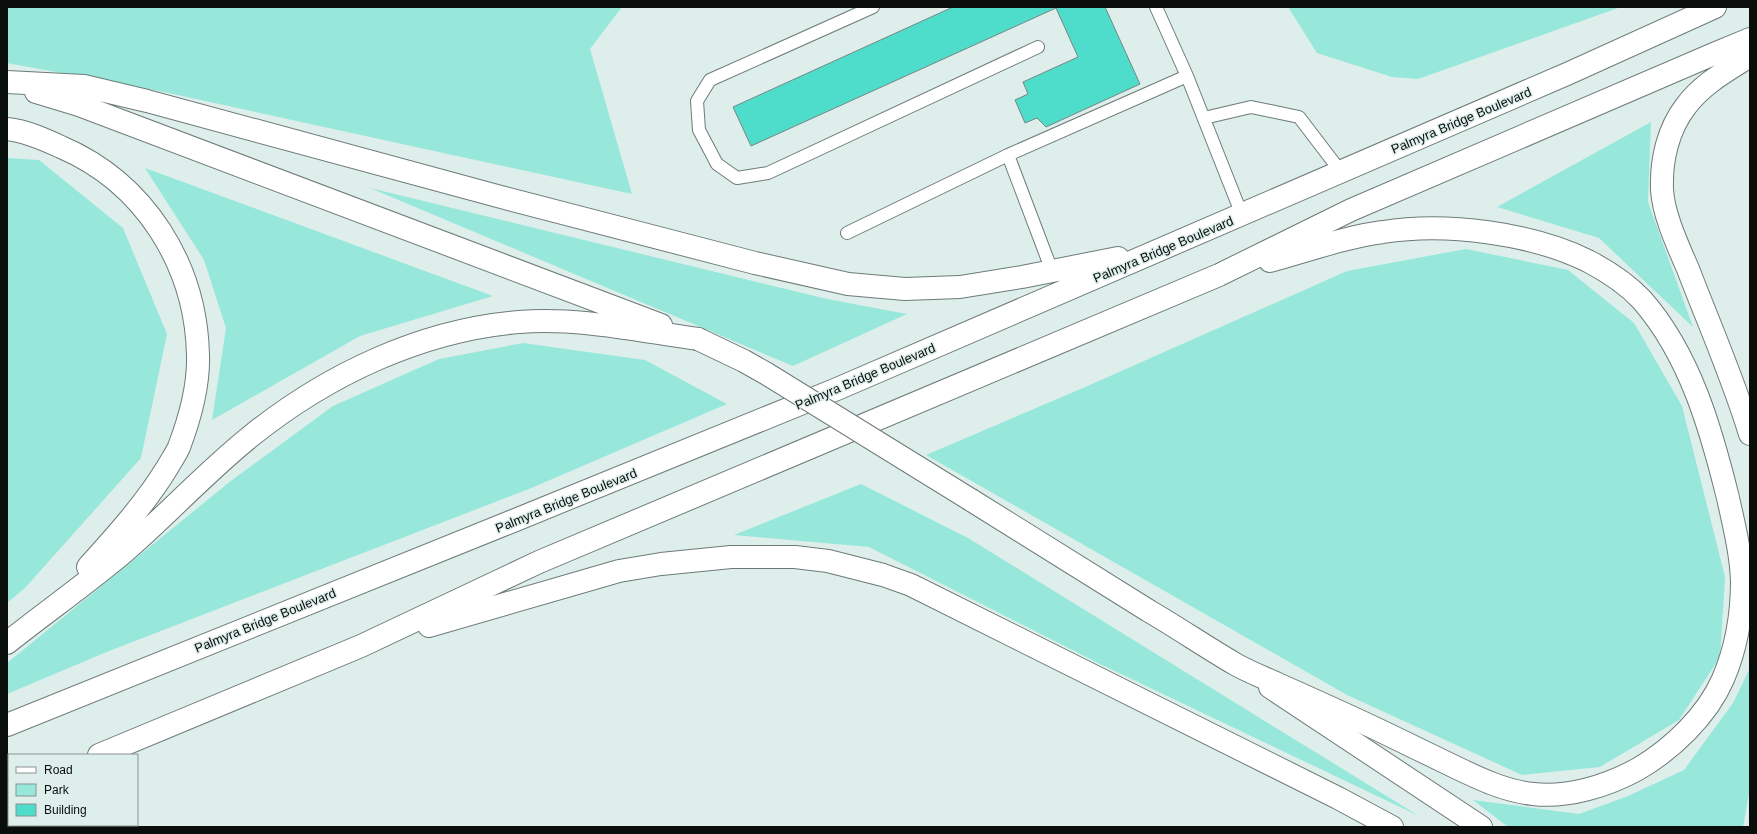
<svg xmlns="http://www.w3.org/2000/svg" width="1757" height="834" viewBox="0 0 1757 834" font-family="Arial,sans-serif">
	<rect width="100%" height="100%" fill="#deeeeb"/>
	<path fill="#97e8db" d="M7,7H622L590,49L632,194L159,91L7,63Z
		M1288,7H1621L1418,79L1392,77L1317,53Z
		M1651,122L1648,202L1693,327L1599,238L1497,207Z
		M7,158L39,160L123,228L167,334L141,458L25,588L7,603Z
		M145,168L493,296L360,336L212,420L226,328L204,260Z
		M370,188L827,299L907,314L793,366Z
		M1466,249L1568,270L1634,323L1682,406L1725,577L1720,657L1679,720L1600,767L1522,775L1347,695L926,455L1083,388L1347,271Z
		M523,343L645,360L727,404L529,489L109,651L7,694V663L232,480L333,406L439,359Z
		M861,484L968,538L1419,816L1100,664L869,547L734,535Z
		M1750,668V788L1743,827H1508L1473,800L1579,814L1628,796L1684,770L1733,703Z"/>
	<path fill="#4fddcb" stroke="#778683" d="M953,7H1105L1140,84L1046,127L1037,118L1025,123L1015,100L1028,94L1023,82L1078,57L1056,8L751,146L733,107Z"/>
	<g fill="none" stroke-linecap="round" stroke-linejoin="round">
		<defs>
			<path id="lane" d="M873,7L710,80L697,101L699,130L717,164L737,178L768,173L1038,47
				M1156,7L1187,76
				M1204,118L1251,107L1299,117L1341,172
				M1008,155L1052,271
				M847,233L1008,155L1187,76L1242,215"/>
			<path id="primary" d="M1270,687L1481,827"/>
			<path id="highway" d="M1750,56C1728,70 1702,84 1686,106C1668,129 1661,160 1662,189C1663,214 1678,246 1688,269C1709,324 1733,378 1750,434
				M7,82L84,86L147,101L501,197L755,263L848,284L905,289L960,287L1022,277L1118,258
				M36,92L79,105L661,325
				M7,129C26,131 44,139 61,147C145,183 196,265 198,355C199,386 190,418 179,447C176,454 171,461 167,468C145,504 116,536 88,567
				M971,500C1031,537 1090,574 1149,611C1178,628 1206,647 1235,664C1249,672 1265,678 1280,685C1316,701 1352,717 1387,734C1410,745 1432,756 1455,767C1480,779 1505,791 1533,794C1568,798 1607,786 1638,769C1672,749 1707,716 1723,679C1736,649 1742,614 1742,581C1741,553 1734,525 1728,498C1711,429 1690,355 1642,300C1627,284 1607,271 1588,261C1531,233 1446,222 1383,232C1345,237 1307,251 1270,261
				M429,626L619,571L661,564L731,557H795L828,561L883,575L911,585L1338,798L1392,827
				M7,643C46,612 86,584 124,552C167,515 206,472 251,436C327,375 421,330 519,322C579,317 639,331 698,339
				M7,725L513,521L837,389L1567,74L1715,7
				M99,755L361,646L539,562L1219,275L1351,210L1716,53L1750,39
				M7,794L9,793"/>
		</defs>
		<use href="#lane" stroke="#6d7b78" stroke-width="14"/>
		<use href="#primary" stroke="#6d7b78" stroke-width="24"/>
		<use href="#highway" stroke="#6d7b78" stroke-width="24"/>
		<use href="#lane" stroke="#fff" stroke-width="12"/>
		<use href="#primary" stroke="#fff" stroke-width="22"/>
		<use href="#highway" stroke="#fff" stroke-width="22"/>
		<defs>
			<path id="highway-bridge" d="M698,339L744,361L767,374L971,500"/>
		</defs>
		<use href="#highway-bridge" stroke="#6d7b78" stroke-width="24" stroke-linecap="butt"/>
		<use href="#highway-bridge" stroke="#fff" stroke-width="22"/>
	</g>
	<g text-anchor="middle" stroke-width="3" stroke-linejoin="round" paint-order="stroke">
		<g font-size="13" fill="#090e0d" stroke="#deeeeb">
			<text transform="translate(1461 120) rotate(-23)" y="5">Palmyra Bridge Boulevard</text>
			<text transform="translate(1163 249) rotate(-23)" y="5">Palmyra Bridge Boulevard</text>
			<text transform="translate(865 376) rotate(-23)" y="5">Palmyra Bridge Boulevard</text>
			<text transform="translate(566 500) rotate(-22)" y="5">Palmyra Bridge Boulevard</text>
			<text transform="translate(265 620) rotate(-22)" y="5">Palmyra Bridge Boulevard</text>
		</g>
	</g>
	<rect width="1757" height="834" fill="none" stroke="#090e0d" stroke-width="16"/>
	<rect x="8" y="754" width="130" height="72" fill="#deeeeb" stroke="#899492"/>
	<rect x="16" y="767" width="20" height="6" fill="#ffffff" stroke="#899492"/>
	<text x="44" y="774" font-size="12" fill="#090e0d">Road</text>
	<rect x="16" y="784" width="20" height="12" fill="#97e8db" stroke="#899492"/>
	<text x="44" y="794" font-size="12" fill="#090e0d">Park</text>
	<rect x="16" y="804" width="20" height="12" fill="#4fddcb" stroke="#899492"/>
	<text x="44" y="814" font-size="12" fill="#090e0d">Building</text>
</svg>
